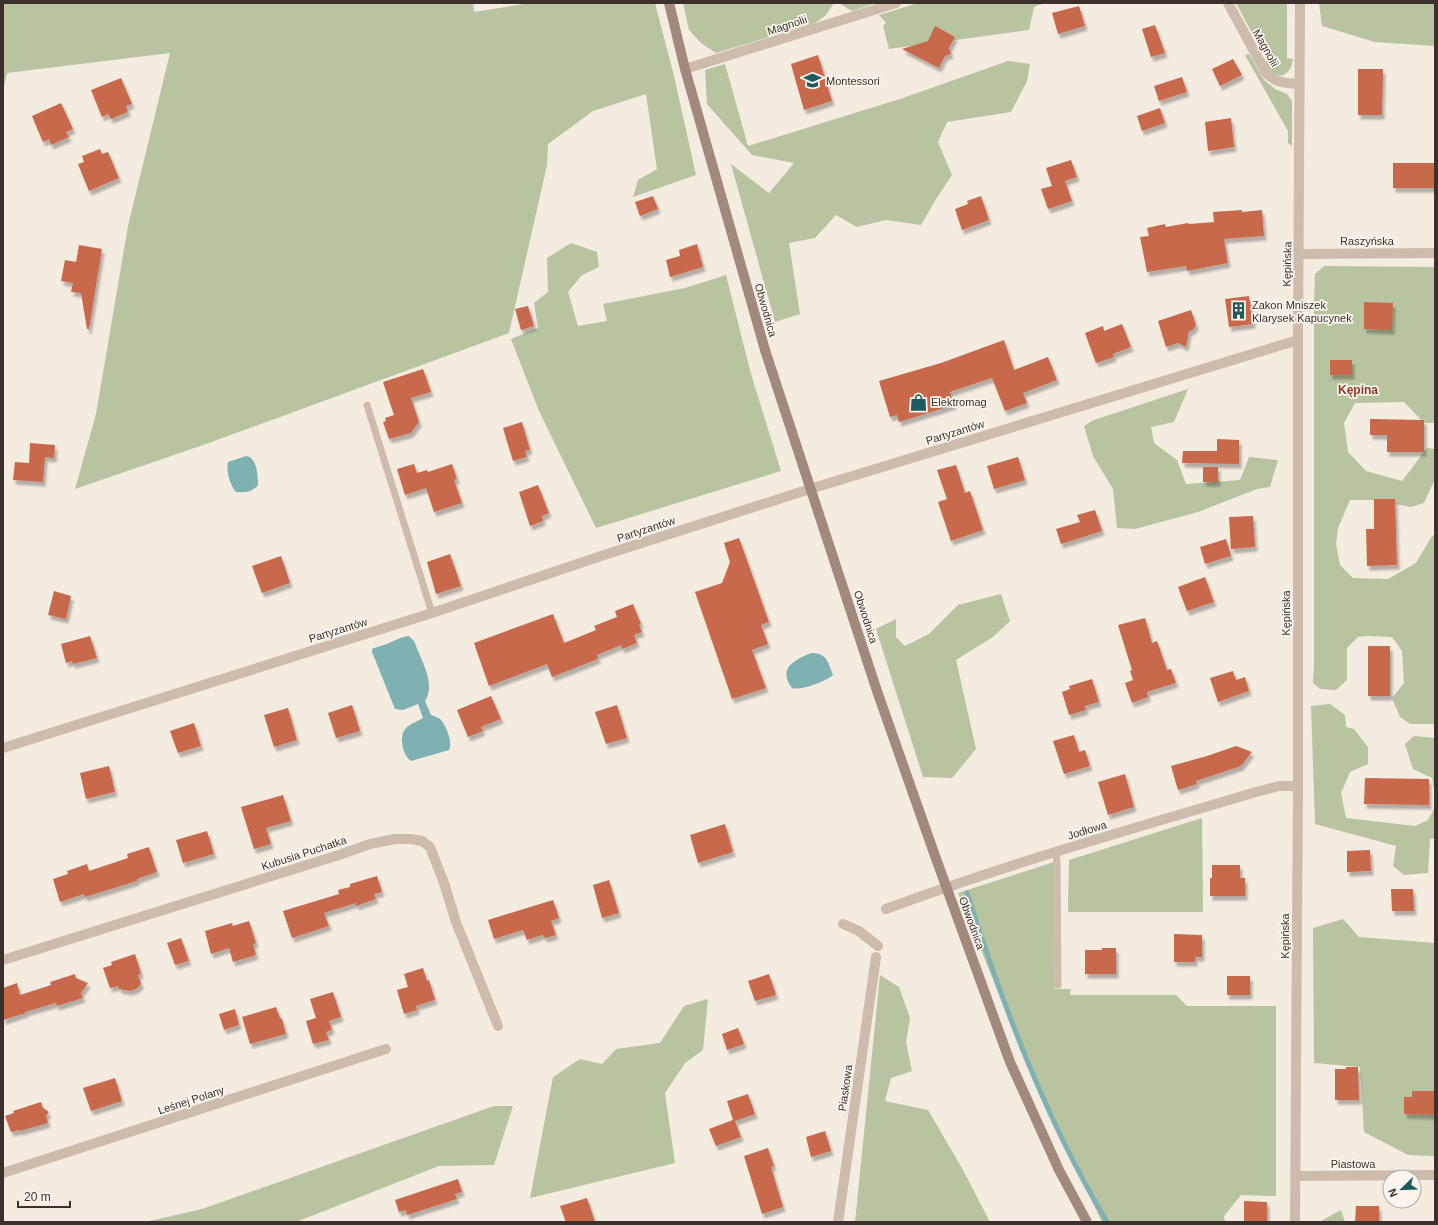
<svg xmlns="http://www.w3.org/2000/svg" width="1438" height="1225" viewBox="0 0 1438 1225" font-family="Arial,sans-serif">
	<defs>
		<filter id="shadow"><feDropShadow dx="2.5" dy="4.5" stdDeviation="1" flood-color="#0004"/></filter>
	</defs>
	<rect width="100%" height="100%" fill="#f4ebe1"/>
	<path fill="#b8c4a0" d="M3,3H473L474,12L530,3H655L674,76L696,175L633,197L638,180L657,169L646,94L593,111L548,144L547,165L509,333L206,444L75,489L96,414L128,226L170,53L7,73L3,90Z
		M683,3H834L825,16L815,23L716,53L701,43L689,30Z
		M839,3H876L852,11Z
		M918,3H1044L1034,7L1029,30L889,49L883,26L886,23L879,15Z
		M1236,3H1287V58L1293,59C1292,69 1284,81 1273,73C1269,70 1267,66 1265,62L1267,61Z
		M1319,3H1435V46L1375,42L1322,26Z
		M1249,54L1264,80L1275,89L1287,94L1292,101V146L1288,143V131L1245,55Z
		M1008,61L1030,64L1027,81L1011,112L947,122L938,142L952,175L936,199L921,225L886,220L857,227L836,215L815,238L789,243L800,314L775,322L731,164L769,193L794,163L752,155L707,104L705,70L725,64L748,146L900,99Z
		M571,243L597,252L599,267L582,275L568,292L578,326L607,321L603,304L685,288L726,275L751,374L781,471L596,528L539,411L511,339L538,328L534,303L548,292L547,258Z
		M1324,266L1435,267V423H1424L1404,402L1355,403L1344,423L1348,452L1366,471L1402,481L1427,448L1435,449V479L1424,503L1411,507L1373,500H1350L1338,528L1336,544L1340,565L1353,578L1388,579L1416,563L1432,536L1435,535V724H1410L1400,717L1392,698L1404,683L1402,651L1392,637L1368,636L1358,637L1347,648V680L1336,690L1320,689L1313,683L1314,664V301L1315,274Z
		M1188,389L1174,422L1151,427L1154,443L1177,460L1186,484L1240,480L1249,457L1278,460L1270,487L1257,489L1198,512L1135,529L1117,528L1113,489L1093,456L1084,426L1094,420Z
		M1001,594L1010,621L993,637L956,660L976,749L952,778L923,777L876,629L896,619V637L905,646L929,634L958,605Z
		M1330,704L1345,715L1346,727L1354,729L1368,747V764L1350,772L1341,793L1346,818L1415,826L1428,820L1435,807V838L1430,839L1428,873L1404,875L1393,866L1396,846L1315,824L1311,706Z
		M1414,736L1435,738V794L1432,778L1413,769L1405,744Z
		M1202,818L1203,912H1068L1069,860Z
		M1054,862L1055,989H1071L1070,995H1176L1187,1006H1276V1196L1241,1195L1224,1216L1225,1222H1102L1031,1073L958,893Z
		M1343,919L1359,937L1435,943V1156L1408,1155L1364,1132L1360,1067L1314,1063L1313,928Z
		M880,975L899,987L910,1018L906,1042L912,1071L891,1078L885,1101L928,1110L963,1170L990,1222H855Z
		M708,999L703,1050L685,1063L665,1093L675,1163L530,1198L553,1077L580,1059L602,1064L616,1049L660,1043L684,1006Z
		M494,1106H513L494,1165L439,1166L296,1222H145L202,1209Z
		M1341,1210L1345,1222H1319Z"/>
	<path fill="#7fb0b2" d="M246,456C257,457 258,476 258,485C253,492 245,493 236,492C230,485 226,471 228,462Z
		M409,636L414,641L416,646C422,662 436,684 425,701L431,715C434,716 437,717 440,719C446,725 453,742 449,750L411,761C403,756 398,736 406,728C410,724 418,721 423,718L418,704L403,710L395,709L372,652V649C378,646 383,646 389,643C396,640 401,637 409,636Z
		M811,653C827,653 828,662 833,675C827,681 800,691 792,688C777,668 795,660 811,653Z"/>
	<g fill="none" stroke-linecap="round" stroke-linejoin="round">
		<path stroke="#7fb0b2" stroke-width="5" d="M967,893C1003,1006 1046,1120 1107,1222"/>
	</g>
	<path fill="#c8694b" filter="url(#shadow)" d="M1079,6L1085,26L1058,34L1052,13Z
		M1155,25L1165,53L1151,57L1142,29Z
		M935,26L955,37L949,48L951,54L945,56L939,68L902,49L928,41Z
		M818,55L832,101L804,110L791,64Z
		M1233,59L1242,75L1220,86L1212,69Z
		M1358,69H1383L1382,115H1358Z
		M1182,77L1187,92L1159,101L1154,86Z
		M121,78L132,104L126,106L128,112L111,119L108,114L102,117L91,90Z
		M61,103L73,129L66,132L69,137L51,145L49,139L43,142L32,116Z
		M1160,108L1165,123L1142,131L1137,116Z
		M1231,118L1234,147L1208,151L1205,122Z
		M100,149L102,154L108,152L119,178L89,191L78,164L84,162L82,156Z
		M1071,160L1077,177L1065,181L1072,201L1048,209L1041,189L1052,186L1046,168Z
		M1393,163H1434V188H1393Z
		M653,196L658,209L640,216L635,202Z
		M981,196L989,220L962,230L955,209L968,204L967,201Z
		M1242,210V212L1262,210L1264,236L1224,239L1228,263L1187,271L1186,266L1147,272L1140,237L1149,236L1147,228L1165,224L1166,227L1188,223L1189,224L1214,222L1213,212Z
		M697,244L703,267L670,277L666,260L680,256L679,250Z
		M79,245L102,249L89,329H87L81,293L71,292L73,283L61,281L65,260L76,262Z
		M1249,296L1253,324L1229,327L1225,299Z
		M1364,302L1393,303L1392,330L1364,329Z
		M528,306L534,326L521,330L515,309Z
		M1191,310L1196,325L1193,330L1189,331L1186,347L1178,343L1166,347L1158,321Z
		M1122,324L1131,347L1113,354L1114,357L1096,363L1085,333L1103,326L1104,331Z
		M1004,340L1014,370L1048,357L1057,380L1023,393L1027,403L1005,411L992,378L950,392L954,405L899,422L897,415L890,417L879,381L941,363Z
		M1330,360H1352V375H1330Z
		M423,369L431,392L411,398L419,422L411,433L389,439L383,422L386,421L385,418L394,415L383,382Z
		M1370,419L1424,420V452H1387V435H1370Z
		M522,422L530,450L525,451L527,457L513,461L503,428Z
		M1217,439L1239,440V464L1182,463L1183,451H1217Z
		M30,443L55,445L54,458L45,457L43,482L13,480L15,462L29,463Z
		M1018,457L1025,480L994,489L987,466Z
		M414,464L417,473L427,470L428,472L452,464L457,479L454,480L462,503L434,512L426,488L405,495L397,469Z
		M956,465L965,493L970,491L983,530L951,541L938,502L947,499L937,470Z
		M1203,467H1218V482H1203Z
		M538,485L549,513L542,516L543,521L530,526L519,492Z
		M1374,499H1395L1397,565L1367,566L1366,529H1374Z
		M1095,510L1102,531L1061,544L1056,529L1080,522L1077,515Z
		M1253,516L1255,547L1231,549L1229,517Z
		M739,538L769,622L761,625L768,644L752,650L766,688L732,699L695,592L722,583L730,562L724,543Z
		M1226,539L1231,556L1205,564L1200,547Z
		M450,554L461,586L436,594L427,562Z
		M281,556L290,583L262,593L252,566Z
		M1205,577L1214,602L1187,611L1178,587Z
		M54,591L71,596L66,619L48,615Z
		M633,604L641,624L639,625L642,632L634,635L637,643L622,649L621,645L597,655L598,659L552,677L547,664L489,686L474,643L553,614L564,643L596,630L594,626L617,617L615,611Z
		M1145,618L1152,643L1157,641L1167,670L1171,669L1176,683L1147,692L1148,697L1132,703L1125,683L1133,680L1130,671L1132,670L1118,625Z
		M90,636L97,658L73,664L72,661L66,663L61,644Z
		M1368,646H1390V696H1368Z
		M1233,671L1236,680L1245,677L1249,691L1218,702L1210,678Z
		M1092,679L1099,702L1085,706L1086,710L1069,715L1062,692L1070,689L1069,686Z
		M491,696L501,719L481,727L483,731L468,737L457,710Z
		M352,705L360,731L336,738L328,713Z
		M617,705L627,738L606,744L595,712Z
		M288,708L297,740L274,747L264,715Z
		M194,723L201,746L178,753L170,731Z
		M1074,735L1079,752L1085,750L1090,766L1064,774L1053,741Z
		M1236,746L1252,752L1241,766L1196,781L1197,784L1178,790L1171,766L1207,756Z
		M109,766L115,792L86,799L80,773Z
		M1125,774L1134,807L1108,815L1098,782Z
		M1365,778L1429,779V805L1364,804Z
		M283,795L291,821L266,828L271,844L254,849L241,807Z
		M725,824L733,852L698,863L690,835Z
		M207,831L214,854L183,863L176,840Z
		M149,847L157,872L137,879V881L85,897L84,894L60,902L53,879L68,874L67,871L87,864L89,871L128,858L127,854Z
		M1370,850L1371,871L1347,872V851Z
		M1212,865H1240V878H1245V896H1210V878H1212Z
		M377,876L382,892L374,894L376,899L356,906V903L324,913L329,926L292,938L283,911L339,894L338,890L350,887V884Z
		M609,880L619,913L602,918L593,885Z
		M1391,889H1413L1414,911H1392Z
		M553,900L559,918L551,921L556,935L546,938L542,935L527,940L523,930L494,939L488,920Z
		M249,921L256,943L253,944L256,955L233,962L229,948L211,954L205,931L232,923L233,926Z
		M1174,934L1202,935V957H1195V962H1174Z
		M181,938L189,961L175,965L167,943Z
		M1102,948H1116V974H1085V950H1102Z
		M135,954L141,974L138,975L141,984L136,989L130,991L119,989L118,986L110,988L103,968L112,965L111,962Z
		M423,968L427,981L429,980L435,1000L416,1006L417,1010L404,1014L397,990L408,987L404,974Z
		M75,974L76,978L88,983L81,993L83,998L57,1006L56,1003L25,1012L26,1013L3,1020V988L17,983L20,995L51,985L50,982Z
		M769,974L776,995L755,1001L748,981Z
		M1227,976H1250V995H1227Z
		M333,992L341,1017L329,1021L332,1030L326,1032L329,1040L313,1044L306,1021L316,1018L310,999Z
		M276,1007L280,1018L282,1019L286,1034L250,1044L242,1017Z
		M235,1009L239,1025L224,1030L219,1014Z
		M738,1028L744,1044L727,1050L722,1034Z
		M1346,1067H1358L1359,1100H1335V1069H1346Z
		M115,1078L122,1101L91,1111L83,1088Z
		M1412,1091H1435V1115L1404,1114V1097H1412Z
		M748,1094L755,1114L735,1121L741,1137L716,1146L709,1129L733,1120L727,1101Z
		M41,1102L43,1108L49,1112L46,1116L48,1123L20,1131L19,1130L11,1132L5,1116L14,1113L13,1111Z
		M825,1131L831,1151L811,1157L806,1137Z
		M768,1148L774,1166L771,1167L783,1207L762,1214L744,1156Z
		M458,1179L462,1192L455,1194L457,1199L407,1215L406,1210L399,1212L395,1200Z
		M587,1198L595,1222H566L560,1206Z
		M1244,1201L1267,1202V1222H1244Z
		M1356,1206H1379V1222H1355Z"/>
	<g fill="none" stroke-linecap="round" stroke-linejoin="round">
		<path stroke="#cdbbac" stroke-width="7" d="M367,405L432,613
			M1056,852L1057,864L1058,985"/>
		<path stroke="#cdbbac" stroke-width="10" d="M1228,3L1266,73C1275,83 1286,83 1299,84
			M685,69L896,3
			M1299,254L1435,253
			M3,748L432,613L604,555L810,489L1298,340
			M886,909C1007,864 1132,829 1256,792L1279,786H1298
			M843,924L859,931L878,946
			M3,960L339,855L370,844L395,839H411L422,841L430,847L444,883L456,922L498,1026
			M3,1173L386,1049
			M1295,1176L1435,1175
			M838,1222L876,957
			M1295,1222L1298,786V340L1300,3"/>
		<path stroke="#a18a7d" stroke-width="10" d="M669,3L685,69L765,350L877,691L934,853L1010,1062L1059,1170L1087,1222"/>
	</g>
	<defs>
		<symbol id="school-bare" viewBox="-9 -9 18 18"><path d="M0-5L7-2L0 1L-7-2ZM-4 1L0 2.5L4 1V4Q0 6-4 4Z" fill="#1f5a5e" stroke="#fbf5ee" stroke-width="2.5" paint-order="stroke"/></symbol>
		<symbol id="building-bare" viewBox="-9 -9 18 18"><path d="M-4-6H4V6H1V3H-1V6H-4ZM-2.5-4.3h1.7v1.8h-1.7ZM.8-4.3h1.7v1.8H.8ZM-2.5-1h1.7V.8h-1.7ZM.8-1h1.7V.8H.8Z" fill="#1f5a5e" stroke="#fbf5ee" stroke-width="2.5" paint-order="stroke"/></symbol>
		<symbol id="shop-bare" viewBox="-9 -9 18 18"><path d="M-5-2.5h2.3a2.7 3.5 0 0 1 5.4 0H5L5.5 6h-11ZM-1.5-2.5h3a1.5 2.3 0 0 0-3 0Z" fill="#1f5a5e" stroke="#fbf5ee" stroke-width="2.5" paint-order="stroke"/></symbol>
	</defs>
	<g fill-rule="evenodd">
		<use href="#school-bare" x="800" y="68" width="25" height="25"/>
		<use href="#building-bare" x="1226" y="298" width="25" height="25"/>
		<use href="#shop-bare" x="906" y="390" width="25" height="25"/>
	</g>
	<g text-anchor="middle" stroke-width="3.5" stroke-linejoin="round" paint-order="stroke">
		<g font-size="11" fill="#3b302b" stroke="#fbf5ee">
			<text transform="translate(787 25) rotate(-18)" y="4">Magnolii</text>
			<text transform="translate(1266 48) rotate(60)" y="4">Magnolii</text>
			<text x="1367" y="245">Raszyńska</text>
			<text transform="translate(1287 264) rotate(-89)" y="4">Kępińska</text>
			<text transform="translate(766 310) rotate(74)" y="4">Obwodnica</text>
			<text transform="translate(955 432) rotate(-17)" y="4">Partyzantów</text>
			<text transform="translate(646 529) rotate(-18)" y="4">Partyzantów</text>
			<text transform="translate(1286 613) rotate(-90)" y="4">Kępińska</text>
			<text transform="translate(866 617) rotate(72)" y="4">Obwodnica</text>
			<text transform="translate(338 630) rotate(-17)" y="4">Partyzantów</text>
			<text transform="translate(1087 830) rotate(-17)" y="4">Jodłowa</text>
			<text transform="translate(304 853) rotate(-18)" y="4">Kubusia Puchatka</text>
			<text transform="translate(972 923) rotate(70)" y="4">Obwodnica</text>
			<text transform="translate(1285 936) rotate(-90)" y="4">Kępińska</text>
			<text transform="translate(845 1088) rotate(-82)" y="4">Piaskowa</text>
			<text transform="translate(191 1100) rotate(-18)" y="4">Leśnej Polany</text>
			<text x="1353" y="1168">Piastowa</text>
		</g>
		<g font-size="11" fill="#3b302b" stroke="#fbf5ee" text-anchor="start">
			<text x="826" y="85">Montessori</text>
			<text x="1252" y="309">Zakon Mniszek<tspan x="1252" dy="13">Klarysek Kapucynek</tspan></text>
			<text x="931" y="406">Elektromag</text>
		</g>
		<g font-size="12" font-weight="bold" fill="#8c3b22" stroke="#fbf5ee">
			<text x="1358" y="394">Kępina</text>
		</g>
	</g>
	<rect width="1438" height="1225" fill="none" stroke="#3b302b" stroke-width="8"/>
	<g transform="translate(1402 1189) rotate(247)"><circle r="19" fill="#fbf5ee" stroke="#aea6a0"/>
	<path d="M0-3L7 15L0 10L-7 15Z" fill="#1f5a5e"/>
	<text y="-6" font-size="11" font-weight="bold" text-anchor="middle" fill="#3b302b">N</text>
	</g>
	<path d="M18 1201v6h52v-6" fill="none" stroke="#3b302b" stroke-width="2"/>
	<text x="24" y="1201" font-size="12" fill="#3b302b" stroke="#fbf5ee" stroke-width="3" paint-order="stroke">20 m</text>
</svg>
